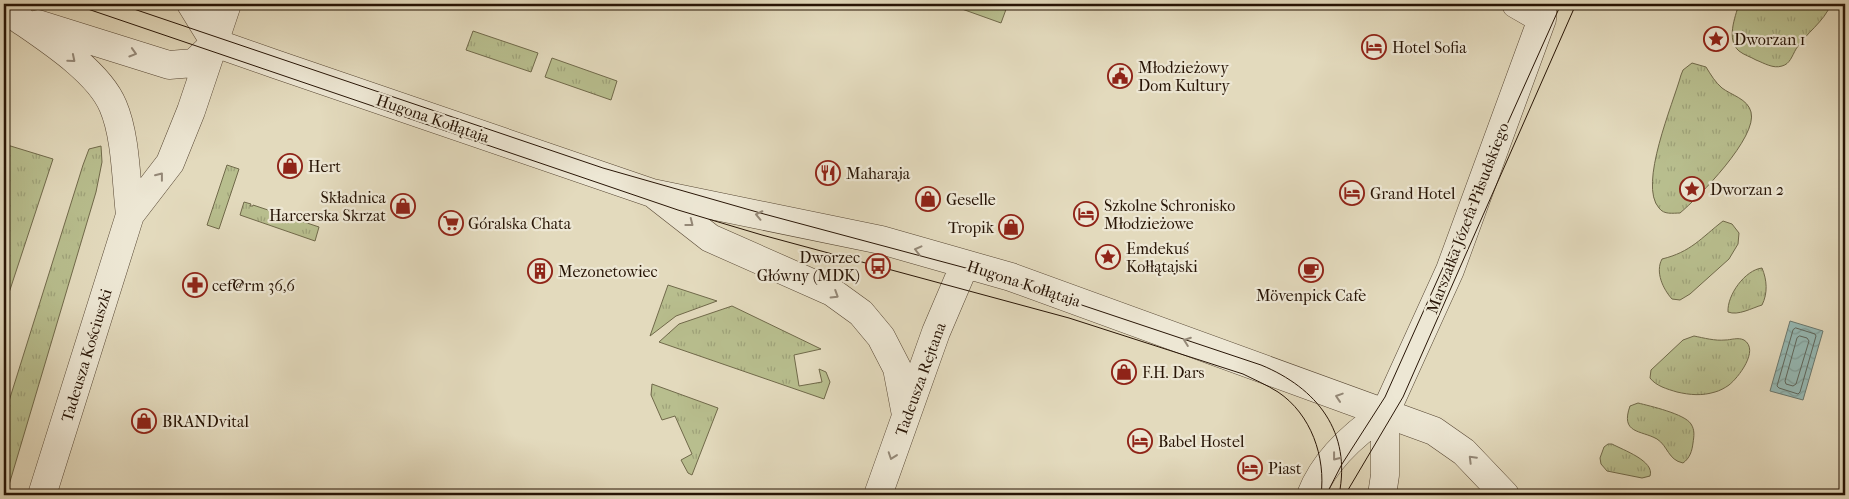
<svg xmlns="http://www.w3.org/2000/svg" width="1849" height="499" viewBox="0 0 1849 499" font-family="'IM FELL French Canon',serif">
	<defs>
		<pattern id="grass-tufts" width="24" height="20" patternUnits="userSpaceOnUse" patternTransform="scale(1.25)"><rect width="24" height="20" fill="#b8be8e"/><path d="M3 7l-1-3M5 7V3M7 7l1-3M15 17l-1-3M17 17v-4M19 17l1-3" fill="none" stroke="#9ea279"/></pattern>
		<pattern id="water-waves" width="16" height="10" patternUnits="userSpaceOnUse" patternTransform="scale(1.25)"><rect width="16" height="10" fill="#96bab6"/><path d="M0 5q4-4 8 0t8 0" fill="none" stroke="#819f9b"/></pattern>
	</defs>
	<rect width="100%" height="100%" fill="#e3dabd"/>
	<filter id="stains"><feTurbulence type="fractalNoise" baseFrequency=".004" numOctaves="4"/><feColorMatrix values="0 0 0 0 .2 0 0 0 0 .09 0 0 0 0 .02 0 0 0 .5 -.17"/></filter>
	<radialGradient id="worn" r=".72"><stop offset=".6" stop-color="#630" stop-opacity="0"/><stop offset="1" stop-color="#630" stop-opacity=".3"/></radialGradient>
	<path fill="url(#grass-tufts)" stroke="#70694a" d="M948,4H1008L1001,23Z
		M1739,4H1831C1824,22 1806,33 1796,49C1792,56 1790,64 1782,66C1773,69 1764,63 1756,60C1751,57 1744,55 1739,51C1726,40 1735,17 1739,4Z
		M473,31L538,53L531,72L466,50Z
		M552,58L617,81L611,100L545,77Z
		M1692,63L1706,67C1711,75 1715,82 1722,88C1731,95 1748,99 1751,112C1758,137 1699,197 1680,213C1673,213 1664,215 1659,208C1638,185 1673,104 1681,75L1683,70Z
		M4,144L53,159L4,308Z
		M101,146L102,162L96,192L6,495H4V417L83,165L89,149Z
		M227,165L239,169L219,229L207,225Z
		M244,202L251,204L250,206H253V205L319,227L315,241L240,215Z
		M1723,221L1732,224L1739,233L1738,244L1729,259L1690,294L1680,300L1672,299C1663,289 1655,272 1662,259C1691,252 1701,238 1723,221Z
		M1762,268C1767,280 1768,293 1762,305C1752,308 1738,316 1728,312C1727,295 1745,270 1762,268Z
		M668,285L717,301L676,316L650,336Z
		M732,306L821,349L794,355L799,386L822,382L819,369L826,372L830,382L824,399L659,342L679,324Z
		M1694,336C1704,338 1715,341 1725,340C1731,340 1738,337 1744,340C1760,350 1738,378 1729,385C1725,388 1719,391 1715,392C1702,396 1690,395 1677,392C1667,389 1656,386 1650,378L1651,370L1683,340Z
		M652,384L718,408L692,475L688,473L681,460L692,454L675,416L662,420L651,395Z
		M1638,403C1650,406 1685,414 1691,424C1695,430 1694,436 1693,443C1692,451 1690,458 1683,463C1668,460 1668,446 1657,439C1641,430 1620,434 1630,406Z
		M1608,444H1612C1623,450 1655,461 1650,476L1642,478L1607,471L1601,464L1600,458L1604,447Z"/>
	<path fill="url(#water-waves)" stroke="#6a786f" d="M1790,321L1823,331L1803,400L1770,391Z"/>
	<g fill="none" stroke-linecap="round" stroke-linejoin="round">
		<path stroke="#5e675e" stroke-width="1" d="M1796,328L1815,334L1816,336L1800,392L1798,394L1779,388L1777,386L1793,330Z
			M1800,336L1807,338L1809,341L1796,384L1793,386L1786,384L1785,381L1797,338Z"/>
		<defs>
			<path id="minor" d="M191,4L215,43L275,64L652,193L881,240L1011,277L1434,431L1464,452L1505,495
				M1516,4L1542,19
				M19,19C48,39 99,72 113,106C126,136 126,181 130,215
				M38,24L169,65L194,63L215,43
				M655,195L710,238L832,292L861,313L881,337L897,368L906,415
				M42,495L130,215L170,163L191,111L227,4
				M878,495L936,332L965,264
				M1311,495C1324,461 1355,433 1385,413
				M1382,495L1385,475V413L1450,270L1542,19V4"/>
		</defs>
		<use href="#minor" stroke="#564633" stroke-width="29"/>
		<use href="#minor" stroke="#ede7d4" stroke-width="28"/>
		<path stroke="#271405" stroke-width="1" d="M73,4L678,210L762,235L1069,318L1243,374C1255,380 1267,385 1278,392C1311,414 1326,457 1321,495
			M119,4L603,168L764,214L992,275L1261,365C1317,388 1352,432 1339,495
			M1326,495L1342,464L1385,397L1561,4
			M1345,495L1403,397L1576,4"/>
	</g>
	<defs><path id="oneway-chevron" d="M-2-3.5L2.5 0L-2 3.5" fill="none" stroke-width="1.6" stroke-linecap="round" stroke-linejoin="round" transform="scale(1.25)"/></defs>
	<g stroke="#948877">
		<use href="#oneway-chevron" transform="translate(133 53) rotate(17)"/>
		<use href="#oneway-chevron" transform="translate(72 59) rotate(40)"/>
		<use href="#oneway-chevron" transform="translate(160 176) rotate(-52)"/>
		<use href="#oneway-chevron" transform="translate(759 215) rotate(-168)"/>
		<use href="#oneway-chevron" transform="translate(690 223) rotate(38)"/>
		<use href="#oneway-chevron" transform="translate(918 250) rotate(-166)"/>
		<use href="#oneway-chevron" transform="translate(835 295) rotate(32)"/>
		<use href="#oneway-chevron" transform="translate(1187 341) rotate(-160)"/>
		<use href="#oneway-chevron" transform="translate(1339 397) rotate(-162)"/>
		<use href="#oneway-chevron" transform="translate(892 456) rotate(109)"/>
		<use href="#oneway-chevron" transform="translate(1336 457) rotate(128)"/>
		<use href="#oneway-chevron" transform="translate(1472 459) rotate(-135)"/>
	</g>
	<defs>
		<symbol id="sight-ring" viewBox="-11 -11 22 22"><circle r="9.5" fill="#ede7d4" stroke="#8f2418" stroke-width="1.5"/><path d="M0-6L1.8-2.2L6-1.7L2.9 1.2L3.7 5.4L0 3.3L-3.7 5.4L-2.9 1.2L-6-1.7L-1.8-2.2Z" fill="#8f2418"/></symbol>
		<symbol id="hotel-ring" viewBox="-11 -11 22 22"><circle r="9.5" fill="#ede7d4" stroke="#8f2418" stroke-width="1.5"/><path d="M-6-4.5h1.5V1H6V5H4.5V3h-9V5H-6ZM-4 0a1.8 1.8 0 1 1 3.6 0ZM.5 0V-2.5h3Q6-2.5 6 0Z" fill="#8f2418"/></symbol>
		<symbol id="civic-ring" viewBox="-11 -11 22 22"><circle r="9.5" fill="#ede7d4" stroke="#8f2418" stroke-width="1.5"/><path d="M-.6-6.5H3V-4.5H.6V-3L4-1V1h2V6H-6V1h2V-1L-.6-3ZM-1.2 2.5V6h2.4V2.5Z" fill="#8f2418"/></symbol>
		<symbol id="shop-ring" viewBox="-11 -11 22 22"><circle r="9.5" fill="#ede7d4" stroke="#8f2418" stroke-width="1.5"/><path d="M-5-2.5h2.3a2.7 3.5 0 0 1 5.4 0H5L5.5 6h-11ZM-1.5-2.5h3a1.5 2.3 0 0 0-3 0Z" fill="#8f2418"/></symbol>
		<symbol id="restaurant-ring" viewBox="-11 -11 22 22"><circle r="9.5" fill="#ede7d4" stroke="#8f2418" stroke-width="1.5"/><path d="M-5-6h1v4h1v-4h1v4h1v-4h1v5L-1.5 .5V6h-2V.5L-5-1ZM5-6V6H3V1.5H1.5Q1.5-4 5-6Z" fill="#8f2418"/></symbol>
		<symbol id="supermarket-ring" viewBox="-11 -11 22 22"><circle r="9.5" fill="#ede7d4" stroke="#8f2418" stroke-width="1.5"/><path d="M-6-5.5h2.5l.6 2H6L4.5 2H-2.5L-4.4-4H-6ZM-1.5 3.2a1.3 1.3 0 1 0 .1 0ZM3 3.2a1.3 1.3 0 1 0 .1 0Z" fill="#8f2418"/></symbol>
		<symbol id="bus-ring" viewBox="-11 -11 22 22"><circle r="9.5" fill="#ede7d4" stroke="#8f2418" stroke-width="1.5"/><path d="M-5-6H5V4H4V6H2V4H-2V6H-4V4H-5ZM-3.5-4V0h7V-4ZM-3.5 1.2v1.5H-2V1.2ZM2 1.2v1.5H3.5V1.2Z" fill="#8f2418"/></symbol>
		<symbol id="cafe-ring" viewBox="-11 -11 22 22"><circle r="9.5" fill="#ede7d4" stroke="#8f2418" stroke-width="1.5"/><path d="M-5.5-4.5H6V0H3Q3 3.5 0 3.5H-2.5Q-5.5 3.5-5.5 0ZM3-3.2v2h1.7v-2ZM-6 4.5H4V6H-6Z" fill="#8f2418"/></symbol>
		<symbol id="building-ring" viewBox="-11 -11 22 22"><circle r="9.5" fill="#ede7d4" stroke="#8f2418" stroke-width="1.5"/><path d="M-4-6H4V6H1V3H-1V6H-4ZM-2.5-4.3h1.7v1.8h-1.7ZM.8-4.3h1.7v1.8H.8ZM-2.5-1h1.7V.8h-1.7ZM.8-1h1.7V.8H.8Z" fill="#8f2418"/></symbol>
		<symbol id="pharmacy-ring" viewBox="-11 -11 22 22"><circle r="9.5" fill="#ede7d4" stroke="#8f2418" stroke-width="1.5"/><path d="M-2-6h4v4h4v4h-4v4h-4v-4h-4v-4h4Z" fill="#8f2418"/></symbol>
	</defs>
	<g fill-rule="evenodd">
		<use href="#sight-ring" x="1702" y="25" width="28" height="28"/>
		<use href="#hotel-ring" x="1360" y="33" width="28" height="28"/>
		<use href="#civic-ring" x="1106" y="62" width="28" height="28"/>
		<use href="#shop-ring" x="276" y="152" width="28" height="28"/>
		<use href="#restaurant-ring" x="814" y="159" width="28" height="28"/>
		<use href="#sight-ring" x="1678" y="175" width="28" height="28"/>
		<use href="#hotel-ring" x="1338" y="179" width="28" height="28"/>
		<use href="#shop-ring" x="914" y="185" width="28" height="28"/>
		<use href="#shop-ring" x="389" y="192" width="28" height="28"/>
		<use href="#hotel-ring" x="1072" y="200" width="28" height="28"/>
		<use href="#supermarket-ring" x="437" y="209" width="28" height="28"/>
		<use href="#shop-ring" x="997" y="213" width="28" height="28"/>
		<use href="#sight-ring" x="1094" y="243" width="28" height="28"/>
		<use href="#bus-ring" x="864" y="252" width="28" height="28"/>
		<use href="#cafe-ring" x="1297" y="256" width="28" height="28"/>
		<use href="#building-ring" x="526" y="257" width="28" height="28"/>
		<use href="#pharmacy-ring" x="181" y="271" width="28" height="28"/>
		<use href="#shop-ring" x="1110" y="358" width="28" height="28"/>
		<use href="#shop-ring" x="130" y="407" width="28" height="28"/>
		<use href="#hotel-ring" x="1126" y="427" width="28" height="28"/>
		<use href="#hotel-ring" x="1236" y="454" width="28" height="28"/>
	</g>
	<g text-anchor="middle" stroke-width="4.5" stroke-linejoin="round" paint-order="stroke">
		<g font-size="16" fill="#271405" stroke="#ede7d4" text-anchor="start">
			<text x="1734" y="45">Dworzan 1</text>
			<text x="1392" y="53">Hotel Sofia</text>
			<text x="1138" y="73">Młodzieżowy<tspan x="1138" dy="18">Dom Kultury</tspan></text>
			<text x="308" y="172">Hert</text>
			<text x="846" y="179">Maharaja</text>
			<text x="1710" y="195">Dworzan 2</text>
			<text x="1370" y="199">Grand Hotel</text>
			<text x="386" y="203" text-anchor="end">Składnica<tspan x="386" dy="18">Harcerska Skrzat</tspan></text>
			<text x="946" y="205">Geselle</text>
			<text x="1104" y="211">Szkolne Schronisko<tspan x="1104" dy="18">Młodzieżowe</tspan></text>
			<text x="468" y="229">Góralska Chata</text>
			<text x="994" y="233" text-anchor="end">Tropik</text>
			<text x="1126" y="254">Emdekuś<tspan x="1126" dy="18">Kołłątajski</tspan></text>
			<text x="860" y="263" text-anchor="end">Dworzec<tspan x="860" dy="18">Główny (MDK)</tspan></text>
			<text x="558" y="277">Mezonetowiec</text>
			<text x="212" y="291">cef@rm 36,6</text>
			<text x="1311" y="301" text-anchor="middle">Mövenpick Cafe</text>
			<text x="1142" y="378">F.H. Dars</text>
			<text x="162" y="427">BRANDvital</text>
			<text x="1158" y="447">Babel Hostel</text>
			<text x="1268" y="474">Piast</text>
		</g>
		<g font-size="16" fill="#271405" stroke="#ede7d4">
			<text transform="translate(433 118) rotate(19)" y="6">Hugona Kołłątaja</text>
			<text transform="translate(1467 218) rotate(-69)" y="6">Marszałka Józefa Piłsudskiego</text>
			<text transform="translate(1024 283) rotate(18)" y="6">Hugona Kołłątaja</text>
			<text transform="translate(86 355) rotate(-73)" y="6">Tadeusza Kościuszki</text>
			<text transform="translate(920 379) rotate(-70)" y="6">Tadeusza Rejtana</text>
		</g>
	</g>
	<rect width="1849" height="499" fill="none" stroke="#e3dabd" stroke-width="20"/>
	<rect x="5" y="5" width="1839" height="489" fill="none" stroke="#271405" stroke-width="2.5"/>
	<rect x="10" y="10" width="1829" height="479" fill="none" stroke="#271405"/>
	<rect width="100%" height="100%" filter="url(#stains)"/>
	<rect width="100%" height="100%" fill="url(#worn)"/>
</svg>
